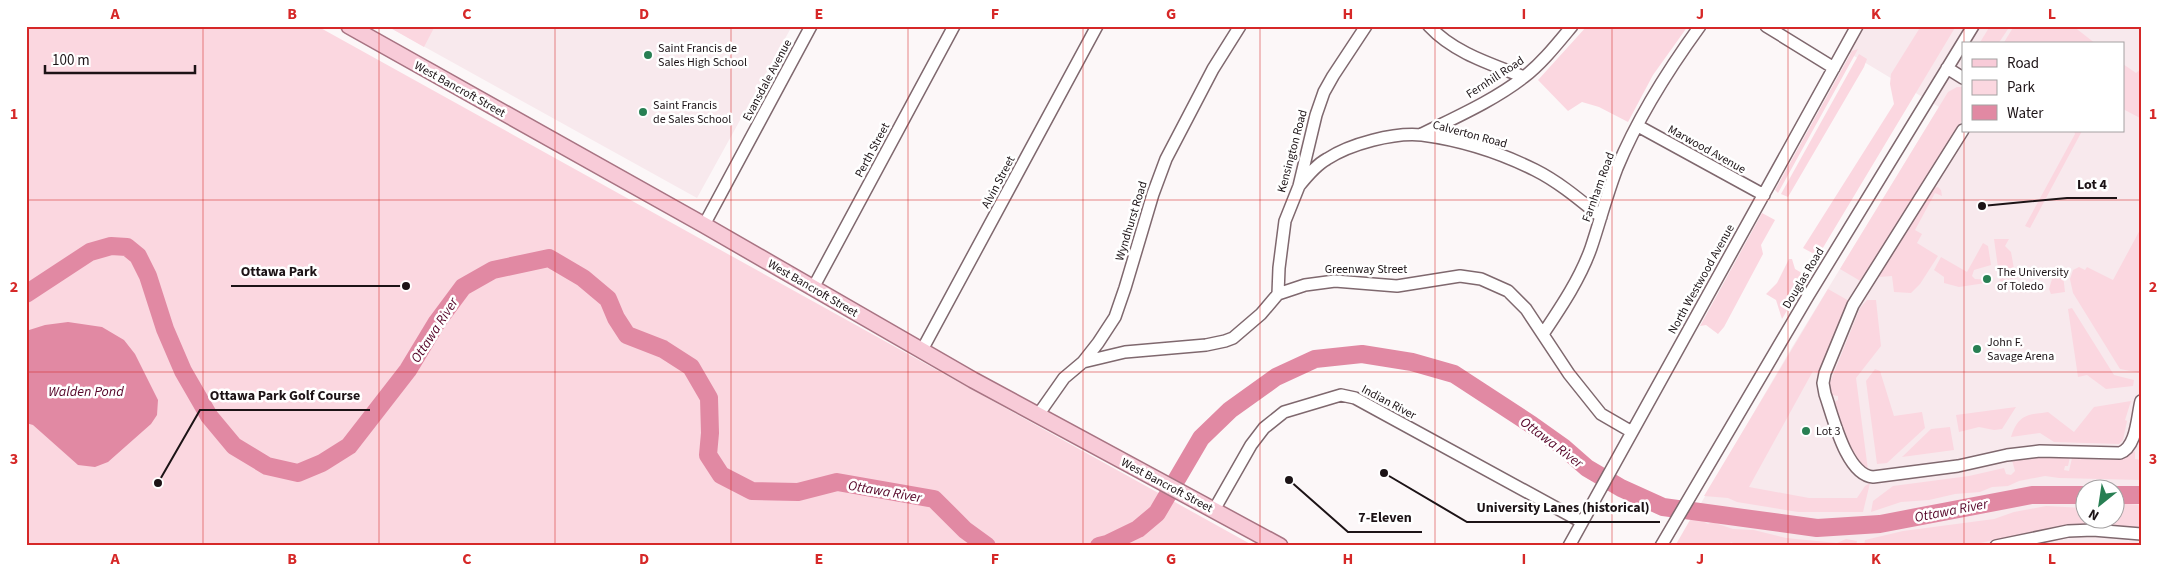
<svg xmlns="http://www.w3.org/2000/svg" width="2167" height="572" viewBox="0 0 2167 572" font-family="'Source Sans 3',sans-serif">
	<rect width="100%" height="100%" fill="#fcf7f8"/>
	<path fill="#f8e9ed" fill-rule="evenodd" d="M387,26H792L697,198Z
		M1857,26H2141V546H1676L1791,349L1939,107L1844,50ZM1963,44H2123V131H1963ZM2084,490H2114V520H2084Z"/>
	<path fill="#fbd7e0" d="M26,26H317L1254,546H26Z
		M387,26H435L424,47Z
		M1587,26H1688L1653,75L1628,122L1599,107L1582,102L1568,111L1538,80Z
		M1921,26H1956L1818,256L1803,248L1894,104L1890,84L1891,74Z
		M1990,26H2010L1998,44H1979Z
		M2014,26H2073L2096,44H2003Z
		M1858,49L1778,193L1775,190L1852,51Z
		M1859,54L1867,59L1864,67L1788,197L1781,194Z
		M2123,64L2136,73L2141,69L2140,118L2123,109Z
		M1957,87H1963V119L1862,282L1840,269L1948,92Z
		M2074,131H2082L2030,228L2025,226L2075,134Z
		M1938,187L1941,190L1942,196L1935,193L1915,230L1922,234L1917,243L1938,256L1920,284L1911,293L1894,292L1892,276L1879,277L1880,272L1933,188Z
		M1762,213L1775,220L1761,245L1763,254L1724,327L1718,334L1706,325L1700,326Z
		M2141,228V373L2120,369L2073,293L2070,279L2073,270L2079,267L2085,270L2087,267L2113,280Z
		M1994,239H2009L2005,246L2011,252L2016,280L2000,282Z
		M1983,243L1988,246L1991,265L1974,270L1972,276L1975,279L1992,280V282L1959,287L1944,283V277L1934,270L1941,257L1967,272Z
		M1789,259H1792L1795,269L1807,276L1782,319L1776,300L1766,294L1777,283Z
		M2056,266H2062L2065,292L2051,294L2049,289Z
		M1828,289L1851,302L1820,374L1813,371L1749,487L1809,498H1857L1865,486L1870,483L1863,512H1798L1737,502L1728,498L1704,496Z
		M1867,300H1876L1881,346L1856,378L1868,470C1850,460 1841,420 1834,402L1838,400V396L1831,395L1829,385L1860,308Z
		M2072,308L2114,375L2134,380L2133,386L2106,389L2087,375L2078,377L2068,309Z
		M1875,369L1880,371L1894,416L1922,412L1925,428L1887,463L1877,464L1866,381Z
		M2131,401L2125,420L2127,421L2123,440L2119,444L2054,442L2040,433L2011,437C2019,413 2028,415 2048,412L2074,432L2094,407Z
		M2016,407L2002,429L1994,430L1979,427L1959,432L1956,415Z
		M1950,427L1954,450L1902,457L1931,429Z
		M2135,451V459L2141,460V480L2059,478L2045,476L2019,481L2008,486L1992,487L1980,492L1955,494L1929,500L1901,502L1871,512L1873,501L1893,486L1969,476L2004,468L2006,474L2011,475L2015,471L2012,460L2039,456L2070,457L2068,466H2065L2064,470L2069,471L2072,458C2094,459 2116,464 2135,451Z
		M2115,503L2141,505V528L2077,524L2053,527L1967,546H1864L1865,540L1903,531L1994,519L2014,512L2046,506L2084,508V520H2114Z
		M1690,520H1701L1708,524L1712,522L1733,529L1754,530L1786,538L1837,543L1846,539L1857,541L1856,546H1738L1731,542L1729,546H1675Z"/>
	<path fill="#e189a3" d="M68,322L102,327L124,340L135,354L158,400L157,415L151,424L108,462L95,467L78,465L33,425L26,423V331L45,325Z"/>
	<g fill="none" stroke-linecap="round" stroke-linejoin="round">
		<path stroke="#e189a3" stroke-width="18" d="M26,294L90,252L111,246L127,247L138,256L148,276L165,329L183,371L209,416L234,446L267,466L298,473L322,463L349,446L408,370L437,322L463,287L493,270L549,258L583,278L608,299L616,318L627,335L663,349L691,367L709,398L710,433L708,455L721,475L752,491L798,492L837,482L934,499L965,530L987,546
			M2114,495H2141
			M1099,546L1107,544L1138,529L1157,513L1201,438L1230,410L1276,377L1315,359L1362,354L1412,362L1454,374L1532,425L1563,447L1587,468L1621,488L1663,507L1817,528L1880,524L2032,495H2084"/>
		<defs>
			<path id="minor" d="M1429,26C1454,53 1491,64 1524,77
				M1766,26L1834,68
				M1947,68L1963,78
				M1638,126L1764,195
				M1963,130L1853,305L1825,373L1823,383L1825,394C1833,416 1846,475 1873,477L1958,466L2007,455L2040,451L2120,453C2137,447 2137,416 2141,401
				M1420,135C1456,117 1493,101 1524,77C1542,63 1557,44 1572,26
				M1299,186C1307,176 1316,165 1327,159C1350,144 1394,132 1422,135C1460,140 1501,153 1535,170C1559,182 1580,200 1601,217
				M704,225L811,26
				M813,288L954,26
				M1278,294L1279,268L1285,221L1299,186L1316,115L1324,92L1333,76L1366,26
				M1543,334C1561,307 1580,279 1591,248C1600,221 1607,194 1617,168C1638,117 1668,70 1700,26
				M922,350L1097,26
				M1083,362L1125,352L1206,345L1225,341L1233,338L1261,314L1278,294L1305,285L1335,281L1397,286L1460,276L1481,279L1508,291L1526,309L1569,374L1601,414L1632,432
				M1038,415L1064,378L1083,362L1098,343L1115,317L1125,288L1153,194L1166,159L1213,69L1240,26
				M1214,510L1251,445L1264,428L1284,412L1341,395L1355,398L1582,522
				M1569,546L1857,26
				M1661,546L1808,296L1973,26
				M1996,546L2068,531L2093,530L2141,534"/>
			<path id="major" d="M349,26L704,225L973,380L1280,546"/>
		</defs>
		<use href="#minor" stroke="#7f686e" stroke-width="14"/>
		<use href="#major" stroke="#a87483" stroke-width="18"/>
		<use href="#minor" stroke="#fff" stroke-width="11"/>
		<use href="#major" stroke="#f8cbd8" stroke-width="15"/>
	</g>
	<path fill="none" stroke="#d62828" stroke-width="1" stroke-opacity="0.55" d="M203,26V546M379,26V546M555,26V546M731,26V546M908,26V546M1083,26V546M1260,26V546M1435,26V546M1612,26V546M1788,26V546M1964,26V44M1964,131V546M26,200H2141M26,372H2141"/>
	<g fill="#287f53" stroke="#fff" stroke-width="2">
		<circle cx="648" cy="55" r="5"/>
		<circle cx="643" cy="112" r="5"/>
		<circle cx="1987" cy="279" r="5"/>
		<circle cx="1977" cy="349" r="5"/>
		<circle cx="1806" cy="431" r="5"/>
	</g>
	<g text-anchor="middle" stroke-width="5" stroke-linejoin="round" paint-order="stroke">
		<g font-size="12" fill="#1c1316" stroke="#fff" text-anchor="start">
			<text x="658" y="52">Saint Francis de<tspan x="658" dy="14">Sales High School</tspan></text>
			<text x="653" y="109">Saint Francis<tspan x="653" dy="14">de Sales School</tspan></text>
			<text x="1997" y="276">The University<tspan x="1997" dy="14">of Toledo</tspan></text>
			<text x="1987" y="346">John F.<tspan x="1987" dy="14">Savage Arena</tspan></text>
			<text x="1816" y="435">Lot 3</text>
		</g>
		<g font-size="12" fill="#1c1316" stroke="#fff">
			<text transform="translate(1495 77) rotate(-33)" y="4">Fernhill Road</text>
			<text transform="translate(767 80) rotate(-62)" y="4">Evansdale Avenue</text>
			<text transform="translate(460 89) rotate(29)" y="4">West Bancroft Street</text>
			<text transform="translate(1470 134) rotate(15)" y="4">Calverton Road</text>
			<text transform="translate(1707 149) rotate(29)" y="4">Marwood Avenue</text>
			<text transform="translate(872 150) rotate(-62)" y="4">Perth Street</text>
			<text transform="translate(1292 151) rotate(-75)" y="4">Kensington Road</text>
			<text transform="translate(998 182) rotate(-62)" y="4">Alvin Street</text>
			<text transform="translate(1598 187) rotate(-70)" y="4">Farnham Road</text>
			<text transform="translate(1131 221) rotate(-73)" y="4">Wyndhurst Road</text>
			<text x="1366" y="273">Greenway Street</text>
			<text transform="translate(1803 278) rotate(-59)" y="4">Douglas Road</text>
			<text transform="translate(1701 279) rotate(-61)" y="4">North Westwood Avenue</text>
			<text transform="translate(813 288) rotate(30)" y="4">West Bancroft Street</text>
			<text transform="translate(1389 402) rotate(28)" y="4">Indian River</text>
			<text transform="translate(1167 485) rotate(28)" y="4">West Bancroft Street</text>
		</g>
		<g font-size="14" font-style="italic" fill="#57072a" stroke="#fff">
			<text transform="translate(434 330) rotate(-57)" y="5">Ottawa River</text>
			<text x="86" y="396">Walden Pond</text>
			<text transform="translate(1552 442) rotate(37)" y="5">Ottawa River</text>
			<text transform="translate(885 491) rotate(10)" y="5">Ottawa River</text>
			<text transform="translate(1951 510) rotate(-11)" y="5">Ottawa River</text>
		</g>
	</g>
	<path fill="none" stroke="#1c1316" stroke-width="2" d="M1982 206L2067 198H2117M406 286L328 286H231M158 483L200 410H370M1384 473L1467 522H1660M1289 480L1348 532H1422"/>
	<g fill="#1c1316" stroke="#fff" stroke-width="2">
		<circle cx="1982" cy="206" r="5"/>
		<circle cx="406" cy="286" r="5"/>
		<circle cx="158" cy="483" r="5"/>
		<circle cx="1384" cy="473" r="5"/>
		<circle cx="1289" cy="480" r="5"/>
	</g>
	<g font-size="14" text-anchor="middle" font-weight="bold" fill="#1c1316" stroke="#fff" stroke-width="5" stroke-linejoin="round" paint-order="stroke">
		<text x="2092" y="189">Lot 4</text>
		<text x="279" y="276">Ottawa Park</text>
		<text x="285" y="400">Ottawa Park Golf Course</text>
		<text x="1563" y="512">University Lanes (historical)</text>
		<text x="1385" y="522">7-Eleven</text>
	</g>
	<rect width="2167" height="572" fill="none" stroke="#ffffff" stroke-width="55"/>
	<rect x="1962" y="42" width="162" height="90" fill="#ffffff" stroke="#a4a1a2"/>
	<rect x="1972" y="59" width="25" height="8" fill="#f8cbd8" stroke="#a4a1a2"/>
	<text x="2007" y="68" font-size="15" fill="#1c1316">Road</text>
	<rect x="1972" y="80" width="25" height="15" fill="#fbd7e0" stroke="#a4a1a2"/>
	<text x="2007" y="92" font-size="15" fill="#1c1316">Park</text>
	<rect x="1972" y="105" width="25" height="15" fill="#e189a3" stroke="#a4a1a2"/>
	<text x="2007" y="118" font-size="15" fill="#1c1316">Water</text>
	<g transform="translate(2100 504) rotate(210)"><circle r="24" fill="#ffffff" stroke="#a4a1a2"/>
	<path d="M0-4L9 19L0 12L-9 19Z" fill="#287f53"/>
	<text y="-8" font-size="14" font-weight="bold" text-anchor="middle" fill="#1c1316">N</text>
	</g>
	<path d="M45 65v8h150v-8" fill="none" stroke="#1c1316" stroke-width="2.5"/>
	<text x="52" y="65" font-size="15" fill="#1c1316" stroke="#ffffff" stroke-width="4" paint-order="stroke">100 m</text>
	<rect x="28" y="28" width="2112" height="516" fill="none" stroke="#d62828" stroke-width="2"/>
	<g font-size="16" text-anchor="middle" font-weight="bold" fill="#d62828">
		<text x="115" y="19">A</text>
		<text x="292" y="19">B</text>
		<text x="467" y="19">C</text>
		<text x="644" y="19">D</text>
		<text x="819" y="19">E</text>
		<text x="995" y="19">F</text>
		<text x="1171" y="19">G</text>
		<text x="1348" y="19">H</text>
		<text x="1524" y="19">I</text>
		<text x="1700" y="19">J</text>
		<text x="1876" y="19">K</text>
		<text x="2052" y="19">L</text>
		<text x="14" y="119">1</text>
		<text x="2153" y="119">1</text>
		<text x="14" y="292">2</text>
		<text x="2153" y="292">2</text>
		<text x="14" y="464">3</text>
		<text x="2153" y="464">3</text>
		<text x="115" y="564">A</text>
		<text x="292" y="564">B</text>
		<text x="467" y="564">C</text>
		<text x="644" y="564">D</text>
		<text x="819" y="564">E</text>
		<text x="995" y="564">F</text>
		<text x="1171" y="564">G</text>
		<text x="1348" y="564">H</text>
		<text x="1524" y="564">I</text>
		<text x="1700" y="564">J</text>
		<text x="1876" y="564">K</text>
		<text x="2052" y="564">L</text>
	</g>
</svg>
